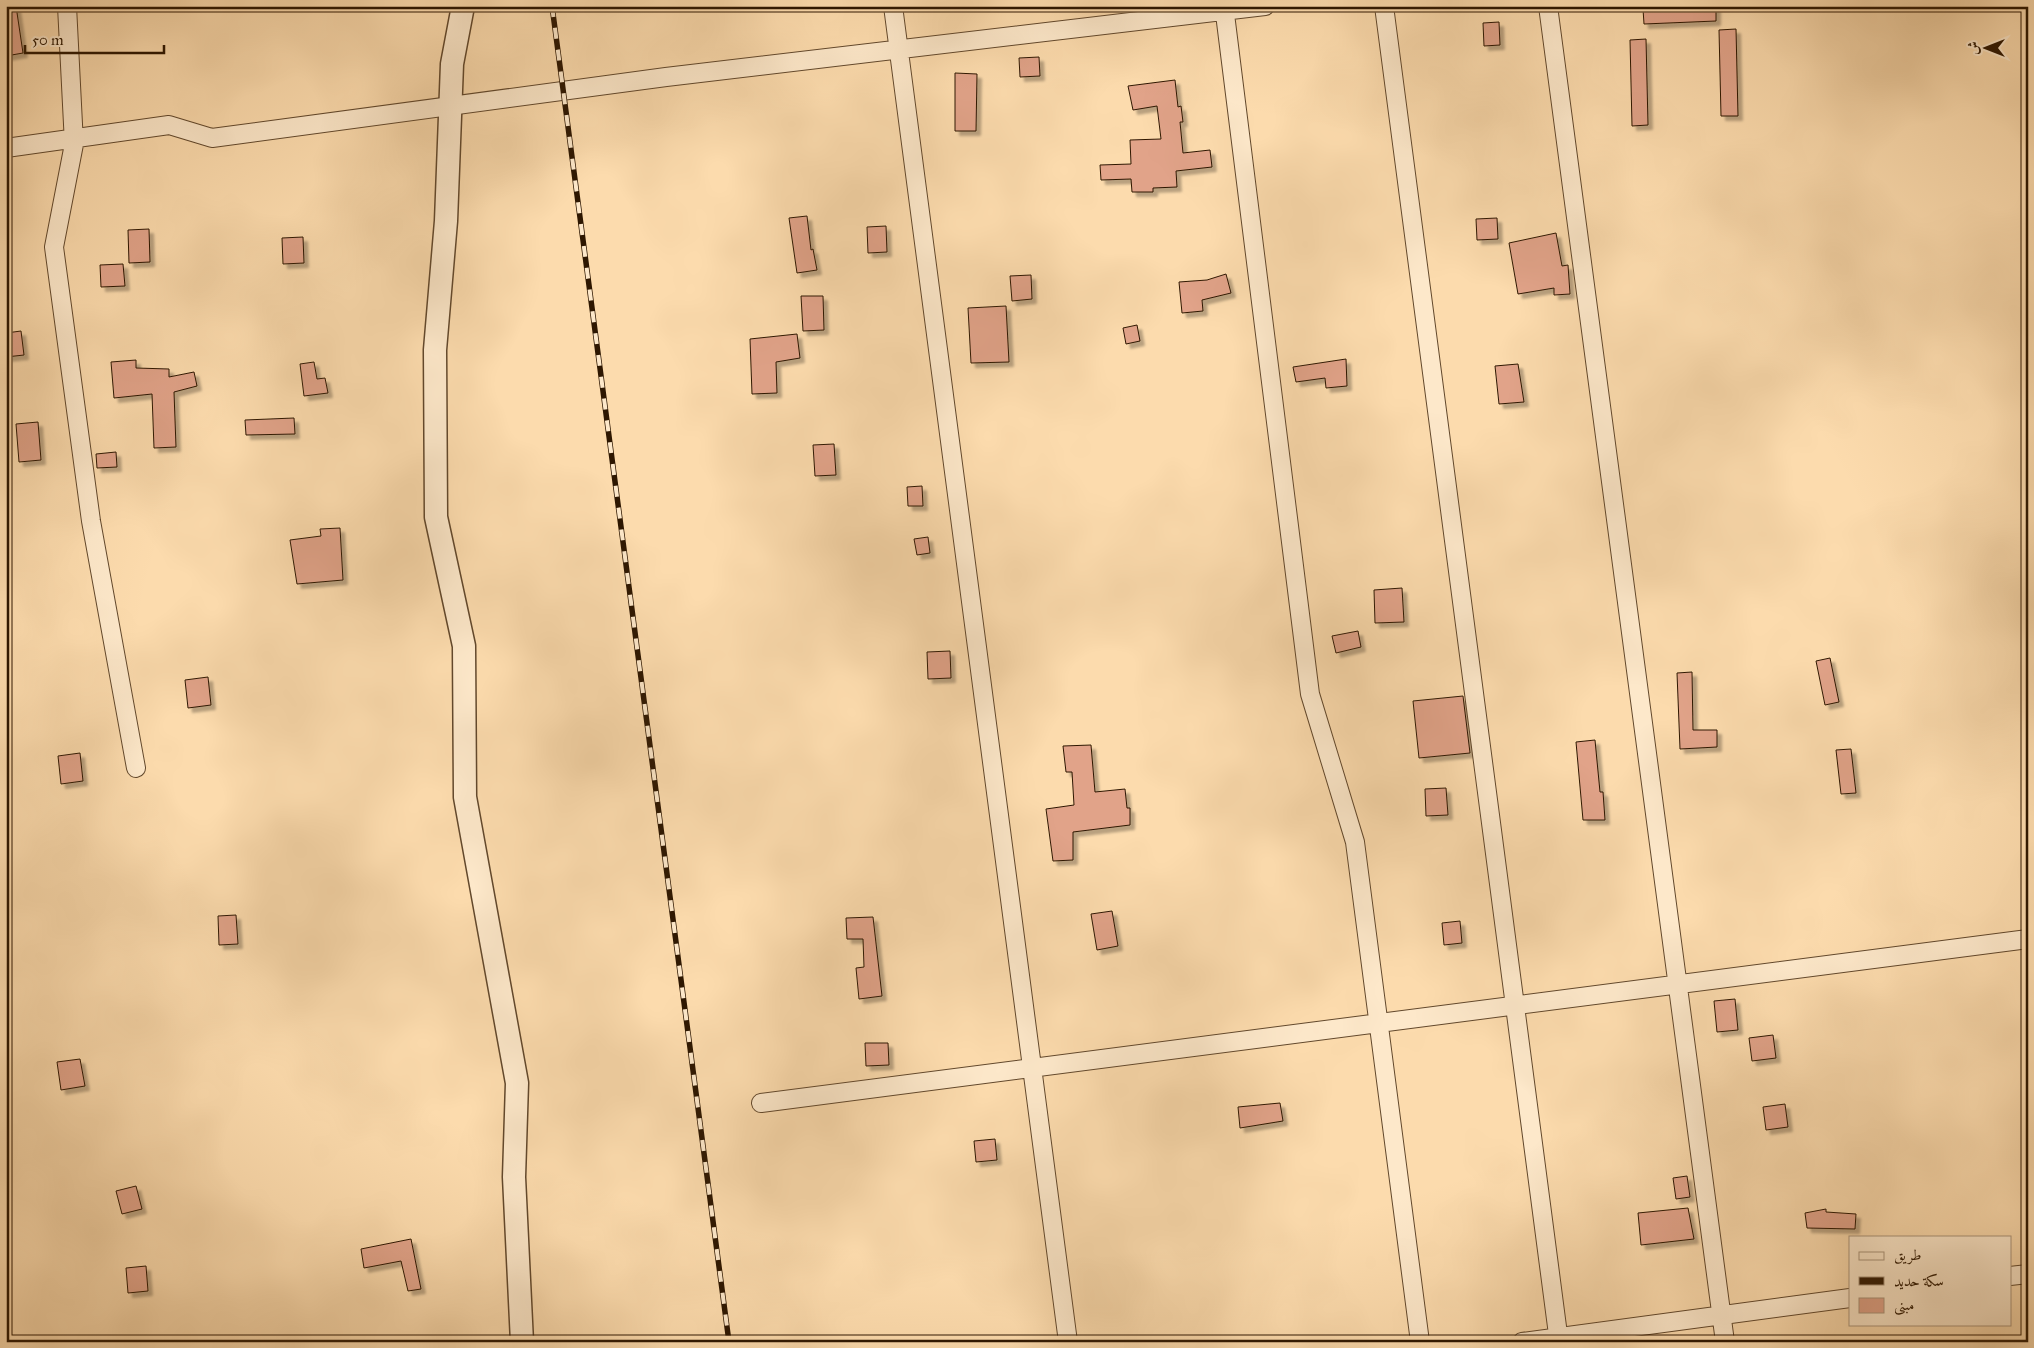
<svg xmlns="http://www.w3.org/2000/svg" width="2034" height="1348" viewBox="0 0 2034 1348" font-family="'IM FELL Great Primer',Amiri,serif">
	<defs>
		<filter id="shadow"><feDropShadow dx="4.5" dy="4.5" stdDeviation="1" flood-color="#0004"/></filter>
	</defs>
	<rect width="100%" height="100%" fill="#fcdbad"/>
	<filter id="stains"><feTurbulence type="fractalNoise" baseFrequency=".004" numOctaves="4"/><feColorMatrix values="0 0 0 0 .2 0 0 0 0 .09 0 0 0 0 .02 0 0 0 .5 -.17"/></filter>
	<radialGradient id="worn" r=".72"><stop offset=".6" stop-color="#630" stop-opacity="0"/><stop offset="1" stop-color="#630" stop-opacity=".3"/></radialGradient>
	<path fill="#e1a389" stroke="#2e1701" filter="url(#shadow)" d="M6,6H16L23,53L6,56Z
		M1693,6H1716V21L1644,24L1643,9Z
		M1499,22L1500,45L1484,46L1483,23Z
		M1736,29L1738,116H1721L1719,30Z
		M1646,39L1648,125L1632,126L1630,40Z
		M1039,57L1040,76L1020,77L1019,58Z
		M955,73L977,74L976,131H955Z
		M1175,80L1178,107L1181,106L1183,122H1180L1183,153L1210,150L1212,167L1176,171L1177,187L1153,188V192H1132L1131,179L1101,180L1100,165L1131,164L1130,140L1161,139L1157,106L1133,110L1128,86Z
		M807,216L811,250L813,249L817,270L797,273L789,218Z
		M1497,218L1498,239L1477,240L1476,219Z
		M886,226L887,252L868,253L867,227Z
		M149,229L150,262L129,263L128,230Z
		M1556,233L1562,266L1568,265L1570,294L1554,295V288L1518,294L1509,243Z
		M303,237L304,263L283,264L282,238Z
		M123,264L125,286L101,287L100,265Z
		M1226,274L1231,293L1202,300L1203,311L1182,313L1179,282L1207,280Z
		M1031,275L1032,299L1012,301L1010,276Z
		M801,296H823L824,330L803,331Z
		M1006,306L1009,362L971,363L968,308Z
		M1137,325L1140,341L1126,344L1123,328Z
		M21,331L24,355L6,357V333Z
		M797,334L800,358L776,362L777,393L752,394L750,339Z
		M1346,359L1347,386L1326,388L1325,378L1296,382L1293,367Z
		M136,360V368L169,369V377L194,372L197,386L174,392L176,447L154,448L152,394L114,398L111,362Z
		M314,362L317,379L325,378L328,393L304,396L300,364Z
		M1518,364L1524,402L1499,404L1495,366Z
		M294,418L295,434L246,435L245,420Z
		M38,422L41,460L19,462L16,424Z
		M834,444L836,475L815,476L813,445Z
		M116,452L117,467L97,468L96,454Z
		M922,486L923,506H908L907,487Z
		M340,528L343,580L297,584L290,540L321,536L320,529Z
		M928,537L930,553L917,555L914,539Z
		M1402,588L1404,622L1375,623L1374,590Z
		M1358,631L1361,647L1336,653L1332,636Z
		M950,651L951,678L928,679L927,652Z
		M1830,658L1839,702L1825,705L1816,661Z
		M1692,672L1693,730H1717V747L1680,749L1677,673Z
		M208,677L211,705L188,708L185,680Z
		M1463,696L1470,753L1419,758L1413,701Z
		M1595,740L1600,792H1603L1605,820H1583L1576,742Z
		M1091,745L1095,792L1125,789L1127,808H1130V825L1073,832V860L1053,861L1046,809L1074,805L1072,772H1066L1063,746Z
		M1851,749L1856,793L1841,794L1836,750Z
		M80,753L83,781L61,784L58,756Z
		M1446,788L1448,815L1426,816L1425,789Z
		M1112,911L1118,946L1097,950L1091,914Z
		M236,915L238,944L219,945L218,916Z
		M873,917L882,996L859,999L856,968L864,967L863,939H847L846,918Z
		M1460,921L1462,943L1444,945L1442,923Z
		M1735,999L1738,1030L1717,1032L1714,1001Z
		M1773,1035L1776,1058L1752,1061L1749,1038Z
		M865,1043H888L889,1065L866,1066Z
		M80,1059L85,1086L61,1090L57,1062Z
		M1280,1103L1283,1121L1240,1128L1238,1107Z
		M1785,1104L1788,1127L1766,1130L1763,1107Z
		M995,1139L997,1160L976,1162L974,1141Z
		M1687,1176L1690,1197L1676,1199L1673,1178Z
		M136,1186L142,1209L122,1214L116,1191Z
		M1688,1208L1694,1239L1641,1245L1638,1213Z
		M1826,1209V1212L1856,1214L1855,1229L1807,1228L1805,1213Z
		M411,1239L421,1289L408,1291L401,1261L364,1268L361,1249Z
		M146,1266L148,1291L128,1293L126,1268Z"/>
	<g fill="none" stroke-linecap="round" stroke-linejoin="round">
		<defs>
			<path id="minor" d="M67,6L74,144L54,247L91,521L136,768
				M893,6L1068,1342
				M1224,6L1310,694L1355,842L1420,1342
				M1384,6L1559,1342
				M1548,6L1725,1342
				M6,148L169,125L212,138L666,77L1265,6
				M761,1103L2028,939
				M2010,1276L2028,1274
				M1522,1342L1850,1298"/>
			<path id="tertiary" d="M463,6L452,64L446,221L435,350L436,517L464,646L465,797L517,1083L514,1177L522,1342"/>
		</defs>
		<use href="#minor" stroke="#62482c" stroke-width="20"/>
		<use href="#tertiary" stroke="#62482c" stroke-width="25"/>
		<use href="#minor" stroke="#fde8ca" stroke-width="18"/>
		<use href="#tertiary" stroke="#fde8ca" stroke-width="22"/>
		<defs>
			<path id="rail" d="M552,6L729,1342"/>
		</defs>
		<use href="#rail" stroke="#2e1701" stroke-width="5.5"/>
		<use href="#rail" stroke="#fde8ca" stroke-width="4" stroke-dasharray="11" stroke-linecap="butt"/>
	</g>
	<rect width="2034" height="1348" fill="none" stroke="#fcdbad" stroke-width="25"/>
	<rect x="8" y="8" width="2019" height="1333" fill="none" stroke="#2e1701" stroke-width="2.5"/>
	<rect x="12" y="12" width="2009" height="1323" fill="none" stroke="#2e1701"/>
	<rect x="1849" y="1236" width="162" height="90" fill="#fde8ca" stroke="#aa947a"/>
	<rect x="1859" y="1252" width="25" height="8" fill="#fde8ca" stroke="#aa947a"/>
	<text x="1894" y="1260" font-size="15" fill="#2e1701">طريق</text>
	<rect x="1859" y="1277" width="25" height="8" fill="#2e1701" stroke="#aa947a"/>
	<text x="1894" y="1286" font-size="15" fill="#2e1701">سكة حديد</text>
	<rect x="1859" y="1298" width="25" height="15" fill="#e1a389" stroke="#aa947a"/>
	<text x="1894" y="1310" font-size="15" fill="#2e1701">مبنى</text>
	<g transform="translate(1986 48) rotate(270)" stroke="#fde8ca" stroke-width="4" paint-order="stroke">
	<path d="M0-4L9 19L0 12L-9 19Z" fill="#2e1701"/>
	<text y="-8" font-size="14" font-weight="bold" text-anchor="middle" fill="#2e1701">ش</text>
	</g>
	<path d="M25 45v8h139v-8" fill="none" stroke="#2e1701" stroke-width="2.5"/>
	<text x="32" y="45" font-size="15" fill="#2e1701" stroke="#fde8ca" stroke-width="4" paint-order="stroke">50 m</text>
	<rect width="100%" height="100%" filter="url(#stains)"/>
	<rect width="100%" height="100%" fill="url(#worn)"/>
</svg>
